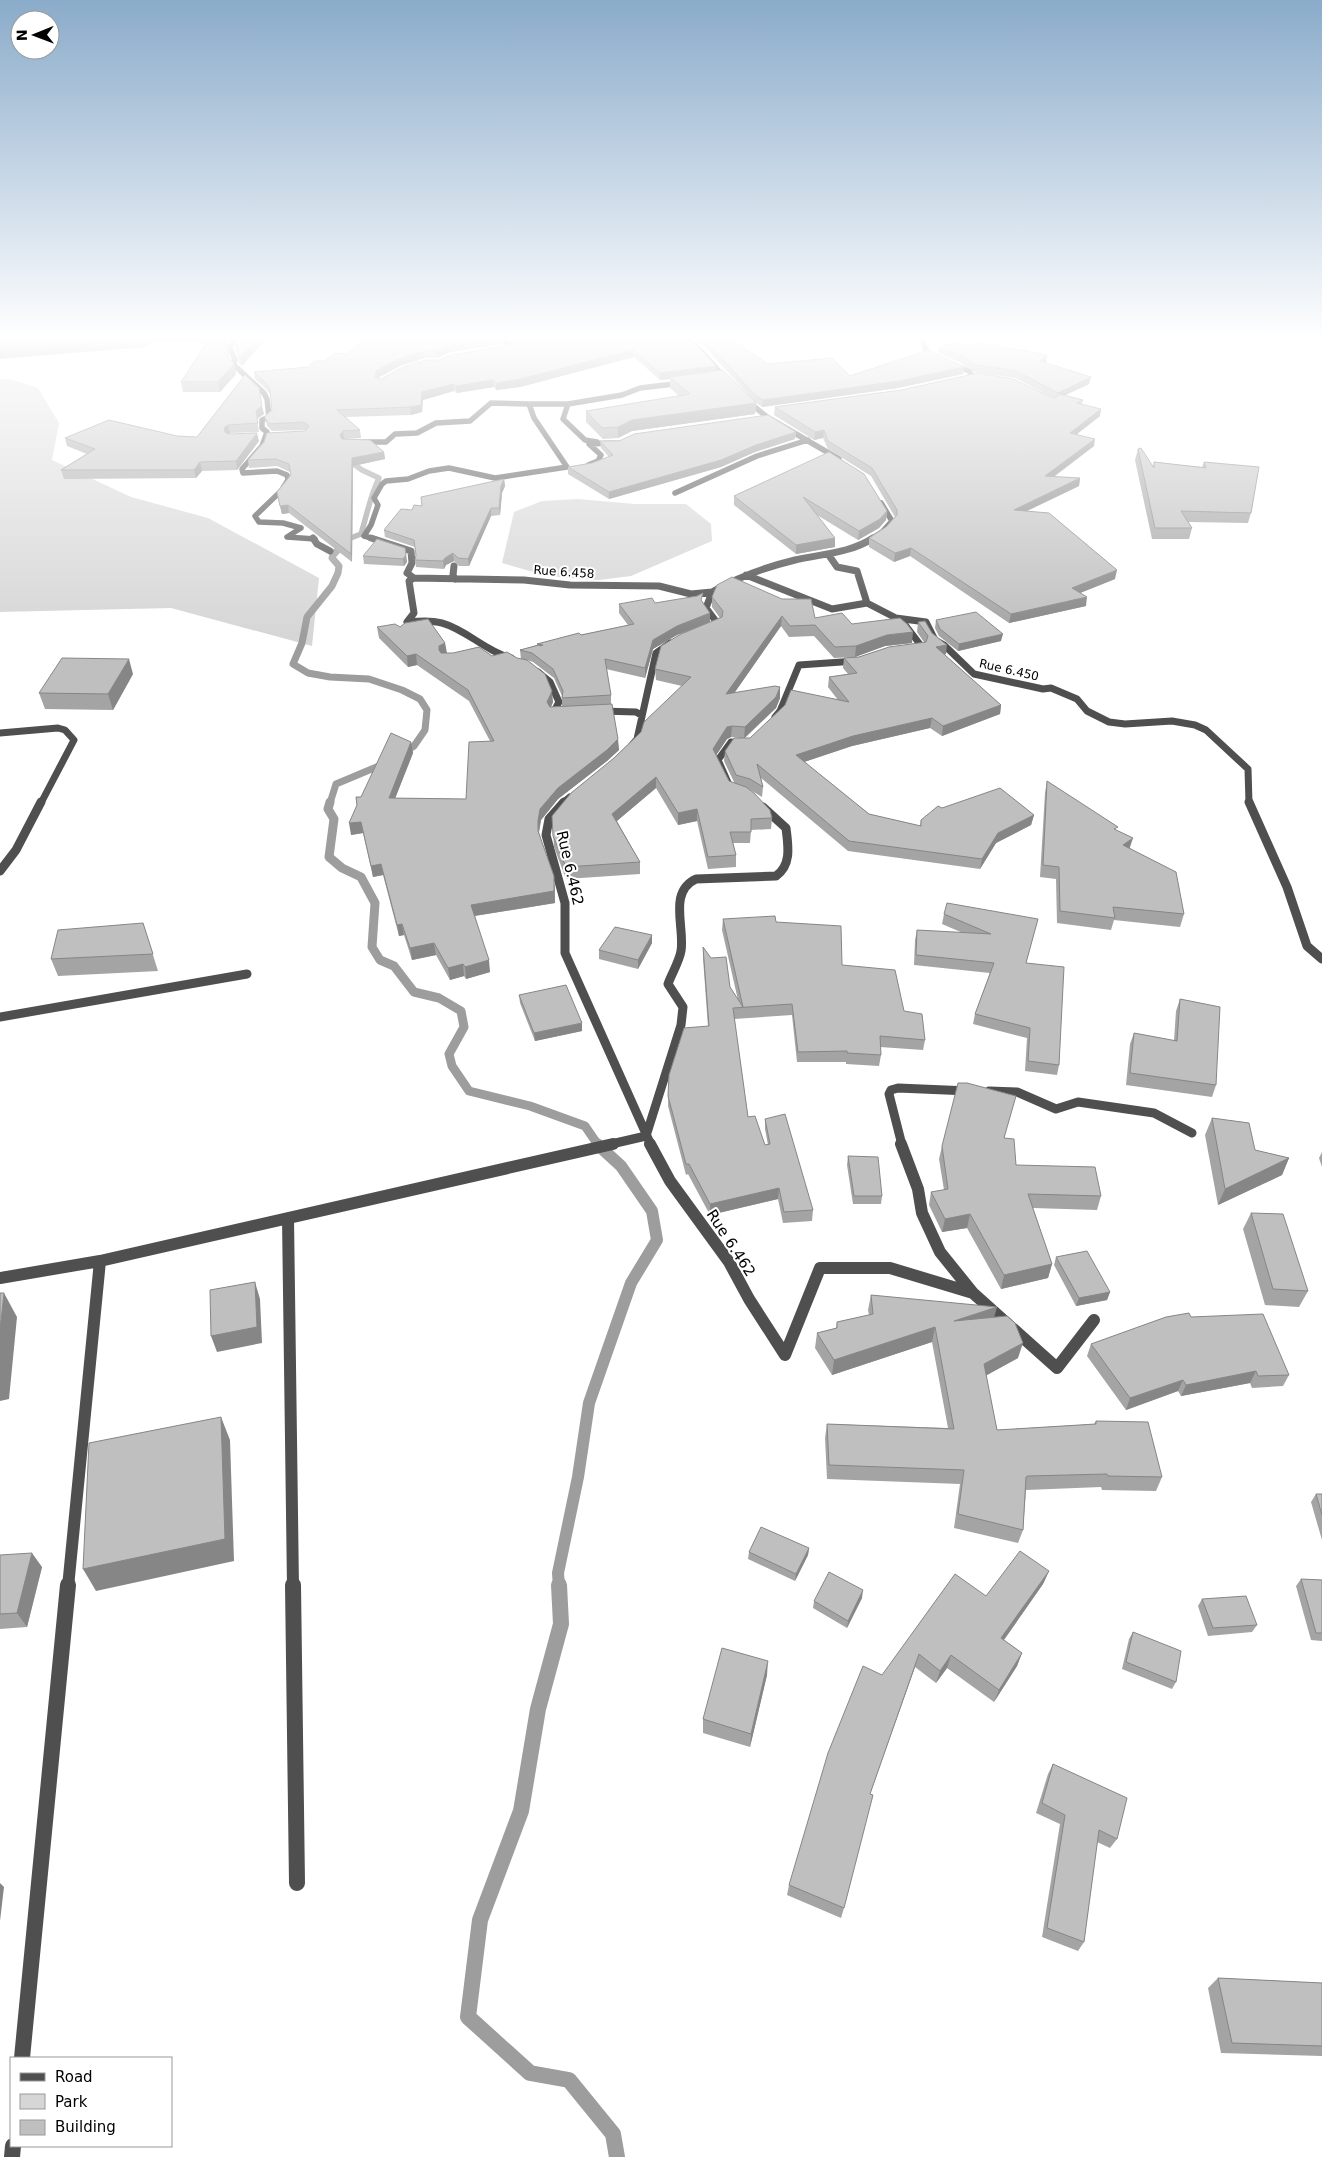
<svg xmlns="http://www.w3.org/2000/svg" width="1322" height="2157" viewBox="0 0 1322 2157" font-family="'DejaVu Sans',sans-serif">
	<rect width="100%" height="100%" fill="#fff"/>
	<path fill="#d6d6d6" d="M0,379H10L38,388L59,423L52,460L131,497L208,518L319,578L312,646L171,608L0,612Z
		M578,499L635,504H686L711,524L712,541L631,576L599,580L547,576L502,563L514,512L542,501Z"/>
	<g fill="none" stroke-linecap="round" stroke-linejoin="round">
		<path stroke="#9d9d9d" stroke-width="5.5" d="M345,458L362,470L379,478C370,496 367,515 361,534L348,539"/>
		<path stroke="#9d9d9d" stroke-width="7" d="M349,538L333,555L332,558L339,566L338,573L332,586L307,617L302,643L293,664L308,673L330,677L369,679L402,690L420,699L427,710L425,730L414,746L400,755
			M330,803L336,784L386,763"/>
		<path stroke="#9d9d9d" stroke-width="9" d="M330,802L328,809L334,819L329,857L342,868L361,877L375,903L372,947L380,960L394,966L414,992L439,998L461,1011L464,1027L449,1054L452,1066L469,1091L530,1106L585,1126L598,1145"/>
		<path stroke="#9d9d9d" stroke-width="12" d="M559,1587L558,1573L578,1477L589,1403L631,1283L657,1240L652,1211L621,1166L597,1144"/>
		<path stroke="#9d9d9d" stroke-width="16" d="M559,1585L561,1624L538,1709L521,1811L480,1920L468,2017L530,2073L569,2080L613,2134L617,2157"/>
		<path stroke="#4f4f4f" stroke-width="5.5" d="M235,334L230,348L235,360L234,365L264,393L267,399L269,417L262,420V428L267,432L262,446L242,469L243,473L277,471L287,475L288,480L281,491L255,516L259,522L283,523L301,528L287,537L315,539
			M498,334L511,347L500,349
			M680,334L700,350L727,380
			M913,335L922,338L926,350L935,358
			M951,364L969,371L972,376
			M746,400L767,417L839,459
			M568,404L563,419L585,440L597,442
			M362,442H386L395,434L417,433L436,423L470,421L491,403L529,404
			M588,465L598,461L601,455L589,444L614,443
			M675,493L757,456L808,440
			M375,539L364,536L371,525L378,505L374,498L382,484L386,481L408,479L429,471L449,468L495,478L567,467L534,418L529,404H568L622,395L640,388L682,383
			M871,539L882,532L892,521L881,503"/>
		<path stroke="#4f4f4f" stroke-width="7" d="M313,538L317,544L330,551
			M371,538L411,551L412,563L407,573L414,578L409,581L414,613L407,622C419,621 431,620 442,623C467,630 485,651 511,658
			M828,554L837,567L857,571L867,603L896,618L926,622L935,640L944,645L974,674L1043,689L1051,688L1077,699L1087,711L1109,722L1125,724L1172,721L1195,725L1206,730L1248,769L1249,803
			M454,566L453,575L455,579
			M746,575L832,609L867,603
			M414,578L524,580L570,585L659,586L691,594L712,592
			M906,626L922,647L914,648
			M711,627L718,624L706,608L712,592C738,577 766,567 795,560C821,554 851,553 873,538
			M538,672L550,682L559,702L553,713
			M601,711L636,712L641,715
			M775,717L780,711L799,665L856,661
			M0,733L58,728L65,730L74,740L41,803
			M632,745L637,739L656,653L670,643
			M730,787L718,760L731,742L744,744
			M563,803L570,797"/>
		<path stroke="#4f4f4f" stroke-width="9" d="M564,802L549,819L546,835L565,903V953L651,1145
			M1249,802L1287,887L1307,946L1322,959
			M0,871L16,850L41,802
			M0,1017L247,974
			M989,1091L1017,1092L1056,1109L1078,1102L1154,1113L1192,1133
			M607,1145L646,1136L681,1025L683,1007L668,984C672,973 679,962 681,951C685,927 668,892 696,879L776,876C792,865 788,845 786,828L763,807
			M902,1145L889,1094L891,1090L898,1088L969,1091"/>
		<path stroke="#4f4f4f" stroke-width="12" d="M650,1144L670,1181L729,1262L749,1299L785,1355L820,1268H890L973,1293L940,1252L922,1213L918,1189L901,1144
			M288,1218L293,1587
			M0,1278L100,1261L613,1144
			M973,1293L1057,1368L1094,1320
			M68,1587L100,1261"/>
		<path stroke="#4f4f4f" stroke-width="16" d="M293,1585L297,1883
			M22,2058L68,1585
			M12,2157L13,2146"/>
	</g>
	<path fill="#a4a4a4" fill-rule="evenodd" d="M0,334H230L226,346L230,359L234,364L236,374L220,392H183L181,382L206,343L154,341L146,347Z
		M271,334L242,366L239,363L233,338Z
		M505,334H682L716,371L756,403L704,346L688,334H723L768,364L850,376L963,374L898,388L762,407L756,403L755,414L632,431L618,438L603,439L586,422V411L679,396L670,388V379L660,380L634,357L520,387L496,390L494,387L457,393L454,391L423,400L422,412L411,415L345,417L360,430L361,438L344,439L384,452L385,459L353,466L352,562L289,513L282,514L277,492L291,475L290,472L277,466L249,468L248,460L305,431L306,430L272,431L267,426L265,418L272,410L271,396L267,390L255,379L254,372L308,367L347,354L451,337H501V344L450,352L437,358H425L400,366L378,378L381,379L439,360L511,345L513,343Z
		M971,346L1046,362L1045,363L1089,384L1065,395L1083,400L1082,404L1100,416L1077,434L1094,446L1054,477L1080,478L1079,486L1027,511L1115,579L1080,593L1086,606L1009,623L910,556L894,562L869,547V538L886,527L895,517L871,476L828,449L823,438L814,440L774,415L775,407L1054,398L1015,378L974,372L961,363L938,353L939,347Z
		M245,375L264,414L257,419L259,432L230,433L229,434L259,441L237,470L202,471L196,478L64,479L61,470L87,454L67,446L65,438L177,436L197,437Z
		M796,432L795,439L755,452L721,467L609,499L568,474V467L592,463L609,457L601,448L600,441Z
		M1138,449L1153,467L1154,462L1202,467L1204,462L1251,513L1248,523L1188,522L1192,528L1189,539H1152L1135,460Z
		M864,474L887,511L886,520L879,528L858,540L817,515L835,547L796,554L734,505V496Z
		M504,479L505,486L502,493L500,515L491,516L469,566H459L454,561L446,565L444,569L416,567L415,560L416,556L415,547L385,537L384,530L422,506Z
		M405,548L407,562L404,566L364,564L363,556Z
		M712,597L815,618L852,624L912,643L885,646L855,657L834,658L814,636L789,637L781,626L734,693L780,698L776,708L745,738H750L838,700L828,687L829,677L848,674L843,668L844,658L859,657L924,642L917,632L918,622L932,633L946,654L944,655L1001,705L1000,714L942,736L930,728L852,746L804,762L869,814L920,826L921,820L942,808L1034,815L1031,825L996,843L980,869L848,851L761,778L763,787L762,797L747,788L772,818L771,829L751,830L750,843H733L736,855V867L708,869L697,821L678,825L656,788L617,821L640,862V874L566,879L554,847L552,816L614,758L641,732L682,686L656,680L655,669L720,618L712,607ZM731,737L740,738L725,751L724,761L735,784L729,781L716,755L727,739Z
		M703,602L710,622L677,635L653,649L645,678L606,669L611,695V704L619,750L607,761L558,799L541,820L539,832L555,887V903L475,916L490,972L466,979L464,976L450,980L436,955L412,960L404,935L399,936L383,875L373,877L363,833L351,835L357,806L356,797H361L411,742L413,753L395,798L466,799L490,741L469,701L417,665L408,667L379,638L377,627H400L445,643L446,653L492,656L521,659L520,650L537,645V644L628,625L619,613V604ZM527,660L533,662L554,678L562,696V706L551,707L553,702Z
		M936,620L1001,641L958,651L939,636L935,628Z
		M133,674L113,710L45,709L39,693Z
		M1047,781L1117,831L1130,848L1184,914L1180,927L1114,920L1111,930L1057,923L1056,879L1040,877L1045,793Z
		M944,914L1038,919L1026,963L1059,1065L1057,1075L1025,1071L1027,1038L973,1024L975,1014L990,973L914,965L915,940L917,930L963,933L942,924Z
		M723,919L776,922L842,965L904,1011L925,1040L923,1050L880,1047L881,1055L879,1066L846,1064V1062H797L792,1015L734,1019L748,1117L765,1145H768L765,1129V1119L813,1210L812,1221L783,1223L778,1199L710,1215L688,1174L686,1175L668,1106L669,1075L708,1027L703,958V947L738,1000L722,930Z
		M143,923L158,971L58,976L51,959Z
		M652,943L638,969L599,959V950Z
		M519,995L582,1031L535,1041L520,1003Z
		M1180,999L1216,1085L1212,1097L1126,1085L1130,1044L1134,1033L1174,1041L1176,1011Z
		M1212,1118L1255,1150L1289,1158L1282,1175L1218,1205L1205,1135Z
		M1005,1138L1016,1165L1101,1196L1097,1210L1033,1208L1052,1264L1048,1278L1001,1289L967,1228L942,1232L929,1205L931,1192L944,1190L939,1159L942,1146Z
		M1322,1152V1167L1319,1158Z
		M848,1156L882,1196L881,1204H853L847,1165Z
		M1251,1213L1308,1291L1299,1307L1265,1305L1243,1229Z
		M1056,1257L1110,1292L1107,1300L1076,1306L1054,1265Z
		M871,1295L995,1317L1018,1358L986,1375L997,1430L1094,1424L1096,1421L1162,1477L1156,1491L1102,1490L1101,1487L1026,1490L1023,1530L1018,1543L954,1528L960,1484L827,1479L825,1438L827,1424L948,1428L932,1342L832,1375L815,1348L817,1333L836,1328L837,1322L869,1315L868,1310Z
		M1191,1317L1289,1375L1283,1386L1252,1388L1250,1383L1181,1396L1178,1391L1126,1410L1087,1356L1091,1344Z
		M1316,1494H1322V1540L1311,1502Z
		M809,1548L808,1555L795,1581L748,1559L749,1552Z
		M0,1555L42,1567L27,1627L0,1629Z
		M1049,1571L1043,1584L1004,1640L1022,1653L1017,1666L994,1702L947,1668L936,1683L915,1667L870,1794L844,1908L841,1918L787,1895L789,1885L882,1675L986,1596Z
		M1301,1579L1322,1580V1641L1311,1640L1296,1586Z
		M862,1598L847,1628L813,1608L814,1601Z
		M1202,1599L1257,1625L1252,1632L1208,1636L1198,1606Z
		M1133,1632L1176,1682L1172,1689L1122,1669L1129,1639Z
		M767,1675L750,1747L703,1733V1719Z
		M1053,1764L1117,1839L1110,1848L1097,1842L1084,1942L1078,1951L1042,1937L1060,1824L1036,1813L1048,1774Z
		M1218,1978L1322,1983V2056L1221,2053L1208,1988Z"/>
	<path fill="#868686" d="M148,334H152L154,341L146,347L0,359V349Z
		M225,334H230L226,349L224,339Z
		M260,334H271L242,366L241,357Z
		M501,337V344L450,352L437,358L436,351L450,345Z
		M633,350L634,357L520,387L496,390V383Z
		M424,351L425,358L400,366L377,378L375,377L376,371L399,359Z
		M1047,355L1046,362L1039,368L1040,361Z
		M234,364L236,374L220,392L218,382Z
		M716,366L715,373L670,377V379L660,380V373Z
		M964,367L963,374L898,388L762,407L763,400Z
		M1091,377L1089,384L1057,399L1058,393Z
		M493,380L494,387L457,393L456,386Z
		M453,384L454,391L423,400L422,412L411,415L410,407L422,392Z
		M756,403L755,414L632,431L618,438V427L632,420Z
		M262,406L264,414L257,419L259,432L256,411Z
		M1101,409L1100,416L1068,441L1070,433Z
		M228,425L230,433L226,436L224,428Z
		M824,430L823,438L814,440L815,432Z
		M343,431L344,439L341,443L340,435Z
		M796,432L795,439L755,452L721,467L609,499V492Z
		M257,433L259,441L237,470L236,461Z
		M1095,439L1094,446L1043,484L1045,476Z
		M384,452L385,459L353,466L352,562L351,554L352,458Z
		M200,462L202,471L196,478L194,470Z
		M1080,478L1079,486L1012,518L1014,510Z
		M504,479L505,486L502,493L500,515L499,508L501,486Z
		M288,505L289,513L282,514L280,506Z
		M491,508V516L469,566L468,559Z
		M887,511L886,520L879,528L858,540L859,531Z
		M835,538V547L796,554V545Z
		M405,548L407,562L404,566L403,559Z
		M911,548L910,556L894,562L895,553Z
		M453,553L454,561L446,565L444,569L443,561L445,558Z
		M1117,570L1115,579L1070,597L1072,588Z
		M1087,597L1086,606L1009,623L1011,614Z
		M710,613V622L677,635L653,649L645,678V668L653,640L677,626Z
		M782,616L781,626L726,705V694Z
		M913,632L912,643L885,646L855,657L856,646L887,635Z
		M1003,634L1001,641L958,651L959,644Z
		M445,643L447,653L440,657L439,650V646Z
		M947,645L946,654L934,657L936,647Z
		M416,654L417,665L408,667L407,656Z
		M129,659L133,674L113,710L108,694Z
		M780,687V698L776,708L744,738L745,727Z
		M552,691L553,702L548,713L547,702Z
		M1001,705L1000,714L942,736L943,726Z
		M932,718L930,728L852,746L795,765L796,755L853,736Z
		M732,726L731,737L727,739L713,760V749L727,727Z
		M618,739L619,750L607,761L558,799L541,820L539,832L538,821L540,809L558,788Z
		M411,742L413,753L391,809L389,798Z
		M656,777V788L612,825V814Z
		M697,809V821L678,825V813Z
		M1034,815L1031,825L996,843L980,869L982,859L998,833Z
		M361,822L363,833L351,835L349,823Z
		M1133,838L1129,850L1123,845Z
		M381,864L383,875L373,877L371,866Z
		M554,876L555,903L473,916L471,905Z
		M402,924L404,935L399,936L397,925Z
		M652,935V943L638,969V960Z
		M434,943L436,955L412,960L410,948Z
		M489,960L490,972L466,979L465,967Z
		M463,964L464,976L450,980L448,968Z
		M582,1023V1031L535,1041L534,1033Z
		M1289,1158L1282,1175L1218,1205L1225,1189Z
		M779,1188L778,1199L710,1215V1204Z
		M970,1214L967,1228L942,1232L945,1219Z
		M1052,1264L1048,1278L1001,1289L1004,1275Z
		M255,1282L260,1299L262,1343L217,1352L211,1336Z
		M1110,1292L1107,1300L1076,1306L1079,1298Z
		M4,1293L17,1317L9,1399L0,1401V1330Z
		M997,1307L993,1322L954,1321Z
		M935,1327L932,1342L832,1375L834,1360Z
		M1023,1343L1018,1358L980,1379L984,1364Z
		M1256,1371L1250,1383L1181,1396L1186,1385Z
		M1183,1380L1178,1391L1126,1410L1130,1398Z
		M221,1417L230,1440L234,1561L96,1591L83,1569Z
		M809,1548L808,1555L795,1581L796,1574Z
		M32,1553L42,1567L27,1627L17,1613Z
		M1049,1571L1043,1584L996,1651L1001,1638Z
		M863,1590L862,1598L847,1628L848,1621Z
		M1022,1653L1017,1666L994,1702L999,1690Z
		M919,1654L915,1667L866,1805L870,1794Z
		M951,1655L947,1668L936,1683L940,1671Z
		M768,1661L767,1675L750,1747L751,1734Z
		M0,1883L4,1887L0,1921Z"/>
	<path fill="#bfbfbf" stroke="#868686" d="M0,334H148L144,337L0,349Z
		M212,334H225L224,339L228,351V357L234,364L218,382H181Z
		M234,334H260L241,357L237,353V348L233,338Z
		M369,334H449L451,337L471,334H498L501,337L450,345L436,351H424L399,359L376,371L375,377L381,379L403,367L426,360H439L452,355L511,345L515,341L514,337L511,334H682L698,347L716,366L660,373L633,350L520,379L496,383L493,380L456,386L453,384L422,392L421,405L410,407L337,410L360,430L343,431L340,435L342,439L370,440L384,452L352,458L351,554L288,505L280,506L277,492L291,475L289,464L276,459L248,460L264,442L267,433L305,431L309,426L304,422L270,424L265,418V416L272,410L270,390L266,383L254,372L308,367L314,361H325L335,353L347,354Z
		M697,334H723L768,364L832,358L850,376L928,350L964,367L899,381L763,400L756,396L704,339Z
		M955,342L971,346L977,342L1047,355L1040,361L1091,377L1058,393L1016,371L975,365L962,356L939,347Z
		M723,370L756,403L632,420L618,427L602,428L586,411L690,394L670,377Z
		M978,373L1013,379L1053,398L1057,397L1059,394L1083,400L1077,403L1101,409L1070,433L1095,439L1045,476L1080,478L1014,510L1049,513L1117,570L1072,588L1087,597L1011,614L911,548L895,553L869,538L886,527L897,515V510L872,468L828,441L824,430L815,432L775,407L901,390Z
		M245,375L259,388L262,406L256,411L258,423L228,425L224,428L225,432L228,434L257,433L236,461L200,462L194,470H61L95,449L65,438L109,420L177,436L197,437Z
		M768,415L796,432L756,445L721,460L609,492L568,467L592,463L613,455L600,441H619L634,434Z
		M1141,448L1154,468V462L1206,468L1204,462L1259,467L1251,513L1181,511L1192,528H1155L1138,449Z
		M829,452L864,474L887,511L880,519L859,531L803,497L835,538L796,545L734,496Z
		M504,479L501,486L499,508H491L468,559L458,558L453,553L445,558L443,561L415,560L416,555L414,540L384,530L401,509L412,510L414,505L422,506L421,497Z
		M377,539L405,548L406,555L403,559L363,556Z
		M732,577L782,599H811L815,618L842,613L852,624L900,618L907,624L913,632L887,635L856,646L835,647L815,625L790,626L782,616L726,694L775,686L780,687L776,697L745,727L732,726L727,727L713,749L729,781L746,787L754,793L770,810L772,818L751,819V832H730L736,855L708,857L697,809L678,813L656,777L612,814L640,862L566,867L553,836L552,816L571,793L614,758L641,732L644,722L691,677L655,669L661,646L681,634L722,617L723,611L712,597L717,585Z
		M703,593L701,600L710,613L677,626L653,640L645,668L605,659L611,695L562,698L563,691L553,669L532,653L520,650L539,645L540,646L543,645L537,644L579,633L581,635L634,624L619,604L652,598L655,603L697,596Z
		M976,612L1003,634L959,644L940,629L936,620Z
		M428,619L445,643L439,646V650L441,653H453L479,647L492,656L507,652L517,658L527,660L545,674L552,691L547,702L550,707L612,704L618,739L607,750L558,788L540,809L538,821V831L554,876V891L471,905L489,960L465,967L463,964L448,968L434,943L410,948L402,924L397,925L381,864L371,866L361,822L349,823L357,805L356,797H361L391,733L411,742L389,798L466,799L469,742L494,741L468,690L416,654L407,656L377,627L395,624L400,627L405,623Z
		M925,621L932,633L947,645L936,647L1001,705L943,726L932,718L853,736L796,755L869,814L921,826V820L938,806L942,808L1000,788L1034,815L998,833L982,859L849,841L757,764L763,787L750,779L736,775L725,751L734,738H750L785,705L791,690L849,702L829,677L857,673L844,658L859,657L889,647L926,642L928,636L918,622Z
		M62,658L129,659L108,694L39,693Z
		M1047,781L1118,827L1114,829L1133,838L1123,845L1176,872L1184,914L1113,907L1115,918L1060,911L1059,867L1043,865Z
		M947,903L1038,919L1026,963L1064,967L1059,1065L1028,1061L1030,1028L975,1014L994,963L916,955L917,930L991,934L944,914Z
		M775,916L776,922L841,926L842,965L895,970L904,1011L922,1014L925,1040L880,1036L881,1055L847,1053V1051L798,1052L792,1004L733,1008L748,1117L755,1116L765,1145L770,1144L765,1119L785,1114L813,1210L784,1212L779,1188L710,1204L689,1164H686L668,1096L669,1075L684,1028L709,1026L703,947L711,958L726,957L730,987L743,1007L723,919Z
		M143,923L153,954L51,959L58,930Z
		M615,927L652,935L638,960L599,950Z
		M566,985L582,1023L534,1033L519,995Z
		M1180,999L1220,1007L1216,1085L1130,1073L1134,1033L1177,1041Z
		M958,1083H967L1016,1096L1004,1138L1014,1139L1016,1165L1095,1167L1101,1196L1028,1194L1052,1264L1004,1275L970,1214L945,1219L931,1192L948,1189L942,1146Z
		M1212,1118L1249,1123L1255,1150L1289,1158L1225,1189Z
		M848,1156L878,1157L882,1196H854Z
		M1251,1213L1283,1214L1308,1291L1273,1289Z
		M1087,1251L1110,1292L1079,1298L1056,1257Z
		M255,1282L257,1327L211,1336L210,1290Z
		M0,1293H4L0,1330Z
		M871,1295L997,1307L954,1321L1007,1316L1015,1323L1023,1343L984,1364L997,1430L1096,1424V1421L1148,1422L1162,1477L1108,1476L1107,1474L1028,1476L1026,1477L1023,1530L958,1514L964,1470L829,1465L827,1424L954,1429L935,1327L834,1360L817,1333L837,1328V1322L873,1314Z
		M1189,1313L1191,1317L1263,1314L1289,1375L1258,1376L1256,1371L1186,1385L1183,1380L1130,1398L1091,1344L1166,1317Z
		M221,1417L225,1539L83,1569L89,1443Z
		M1316,1494H1322V1515Z
		M761,1527L809,1548L796,1574L749,1552Z
		M1020,1551L1049,1571L1001,1638L1022,1653L999,1690L951,1655L940,1671L919,1654L870,1794L873,1795L844,1908L789,1885L828,1753L863,1666L882,1675L955,1574L986,1596Z
		M32,1553L17,1613L0,1614V1555Z
		M829,1572L863,1590L848,1621L814,1601Z
		M1301,1579L1322,1580V1633H1316Z
		M1246,1596L1257,1625L1213,1628L1202,1599Z
		M1133,1632L1181,1651L1176,1682L1126,1662Z
		M722,1648L768,1661L751,1734L703,1719Z
		M1053,1764L1127,1798L1117,1839L1099,1830L1084,1942L1047,1928L1065,1815L1042,1803Z
		M1218,1978L1322,1983V2046L1232,2043Z"/>
	<linearGradient id="sky" x2="0" y2="1"><stop stop-color="#8aabca"/><stop offset="0.53" stop-color="#fff"/><stop offset="1" stop-color="#fff" stop-opacity="0"/></linearGradient>
	<rect width="1322" height="636" fill="url(#sky)"/>
	<g text-anchor="middle" stroke-width="4" stroke-linejoin="round" paint-order="stroke">
		<g font-size="12" fill="#000" stroke="#fff">
			<text transform="translate(564 572) rotate(4)" y="4">Rue 6.458</text>
			<text transform="translate(1009 670) rotate(13)" y="4">Rue 6.450</text>
		</g>
		<g font-size="15" fill="#000" stroke="#fff">
			<text transform="translate(570 868) rotate(77)" y="5">Rue 6.462</text>
			<text transform="translate(731 1243) rotate(57)" y="5">Rue 6.462</text>
		</g>
	</g>
	<rect x="10" y="2057" width="162" height="90" fill="#ffffff" stroke="#999999"/>
	<rect x="20" y="2073" width="25" height="8" fill="#4f4f4f" stroke="#999999"/>
	<text x="55" y="2082" font-size="15" fill="#000000">Road</text>
	<rect x="20" y="2094" width="25" height="15" fill="#d6d6d6" stroke="#999999"/>
	<text x="55" y="2107" font-size="15" fill="#000000">Park</text>
	<rect x="20" y="2120" width="25" height="15" fill="#bfbfbf" stroke="#999999"/>
	<text x="55" y="2132" font-size="15" fill="#000000">Building</text>
	<g transform="translate(35 35) rotate(269)"><circle r="24" fill="#ffffff" stroke="#999999"/>
	<path d="M0-4L9 19L0 12L-9 19Z" fill="#000000"/>
	<text y="-8" font-size="14" font-weight="bold" text-anchor="middle" fill="#000000">N</text>
	</g>
</svg>
